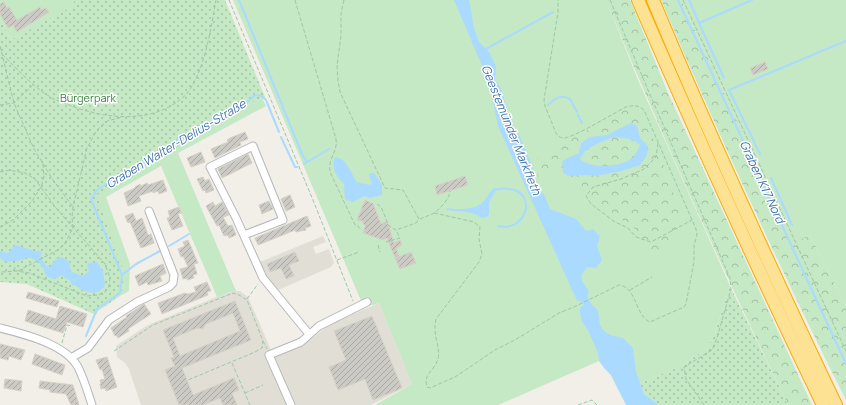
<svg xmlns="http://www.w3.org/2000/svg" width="846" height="405" viewBox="0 0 846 405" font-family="Manrope,sans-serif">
	<defs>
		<pattern id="forest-crowns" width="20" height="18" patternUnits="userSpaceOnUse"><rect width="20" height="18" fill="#c5e8c5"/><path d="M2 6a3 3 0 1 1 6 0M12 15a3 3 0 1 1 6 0" fill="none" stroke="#a3c0a4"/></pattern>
		<pattern id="park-dots" width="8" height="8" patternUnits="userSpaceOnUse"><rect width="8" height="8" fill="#c5e8c5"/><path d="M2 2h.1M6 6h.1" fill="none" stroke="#a3c0a4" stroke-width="1.8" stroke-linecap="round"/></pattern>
		<pattern id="building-hatch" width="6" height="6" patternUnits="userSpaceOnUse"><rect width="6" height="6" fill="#cccac5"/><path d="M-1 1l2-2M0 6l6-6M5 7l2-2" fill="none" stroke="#a9a8a4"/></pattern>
	</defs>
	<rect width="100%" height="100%" fill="#f1efe8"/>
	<path fill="#e1ded6" d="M323,236L326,242L313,247L316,254L329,249L334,263L331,267L278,290L266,276L260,262Z
		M231,291H240L248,297L271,350L297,339L299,345L310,340L324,329L335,322L379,303L412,384L371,405H141L129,369L125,363L117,357L116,346L148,325Z"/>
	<path fill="#c5e8c5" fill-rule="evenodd" d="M0,0H75L72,7L11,40L0,20Z
		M233,0H606L638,80L730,286L714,336L707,348L683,365L639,384L619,391L611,375L599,361L498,405H375L412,384L379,303L373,305L362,303ZM366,200L373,202L381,224L387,222L392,236L383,240L363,233L365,227L363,226V222L358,220Z
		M681,0H846V306L810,235L793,244Z
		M258,99L263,100L266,106L178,153L236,291H231L217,297L161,166L106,197L130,264L129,291L120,296L124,284L96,195L159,157Z"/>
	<path fill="url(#forest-crowns)" d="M606,0H630L668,93L812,405H788C724,272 662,137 606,0Z
		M661,0H681L793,243L810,235L846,306V400C780,269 719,135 661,0Z
		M634,108L641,113L653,138L670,182L679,212L677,233L670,251L649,250L634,228L622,220L561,174L556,172L538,178L534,160L547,155L560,145L627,109Z"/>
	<path fill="url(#park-dots)" d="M75,0H225L265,97L263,100L258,99L159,157L97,195L123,270L124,284L120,296L98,311L96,315L27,284L0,282V20L11,40L71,7Z
		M730,286L788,405H659L644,394L639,384L683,365L707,348L714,336Z"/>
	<path fill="#aadaff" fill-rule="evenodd" d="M454,0H469L474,28L479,42L490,53L496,67L495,79L501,89L510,120L519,135L531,163L538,189L544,194L550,209L576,219L586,231L593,229L600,236L597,246L602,260L596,268L587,267L581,276L583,283L589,291C585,301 593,304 598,311L600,325L604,331L610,335L623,338L633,348L636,372L644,394L659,405H626L611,375L605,369L599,361L598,353L588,330L582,322L580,313V308L584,305L582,302L577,300L574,294L498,126L489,82Z
		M631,123L637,126L640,138L648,146L647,155L640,165L621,171L596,176L582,175L568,176L563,172L562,161L579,153L581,143L590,137L607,135ZM615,137C624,138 633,138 640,145C638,150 635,156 631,159C621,167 589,169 580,159C585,147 603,141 615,137Z
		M335,157C348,159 350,173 357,182L369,185L372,184L369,175L370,173H374L382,185V195L370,198L364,196L353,202L345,199L344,184C336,176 331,168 335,157Z
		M495,188L497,189L489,202V214L487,217L482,218C472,210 458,212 446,210L447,208C457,210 474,210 482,203C487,198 489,192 495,188Z
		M15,245L35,251H39L42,253L40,256L46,266L50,267L56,259L61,257L70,262V269L72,272L83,276L89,271L87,265L89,263L97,262L103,271L105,285C98,296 90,293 80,289L78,286L72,285L70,281L61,275L55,279L47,277C43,268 39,257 27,258C23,258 26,259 22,260C19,261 10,261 6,262L0,258V251L8,253Z"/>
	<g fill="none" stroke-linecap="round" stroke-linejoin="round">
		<path stroke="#aadaff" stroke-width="2" d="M239,0L302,154L307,162
			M678,0L846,364
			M689,0L699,23
			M484,50L553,12
			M724,78L699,23L752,0
			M548,105C556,98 560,94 570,99L577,112
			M578,115L582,123
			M281,137L295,167H297
			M760,154L729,90L846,41
			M304,164L329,149
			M771,178L792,225
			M494,190C500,188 505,188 510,189C538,193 526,233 498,226
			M169,246L189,234
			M122,275L136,264L160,251
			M86,336L97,309L120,293L122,275L91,199L97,190L111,181L128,173L143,161L174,142L245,104L255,95L262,96L266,100L279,132"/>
	</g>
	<path fill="url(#building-hatch)" stroke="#d6d1c6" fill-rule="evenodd" d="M4,2L7,8L9,7L17,20L40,7L41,10L46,8L49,12L17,32L13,25L8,28L0,14V4Z
		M765,62L768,69L753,75L750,68Z
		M245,132L248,139L240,142L241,145L215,158L211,149L228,142L227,140L230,138Z
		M201,152L205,162L191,167L187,158Z
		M248,154L252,163L222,178L218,169Z
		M465,176L468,185L437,195L435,186Z
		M203,177L205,181L209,179L214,190L206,193L205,190L203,191L197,179Z
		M163,180L167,191L159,194L158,191L153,193V191L139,196L141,201L128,206L124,193L135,188V187L140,184L141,186L147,183L148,185Z
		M290,195L295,207L286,211L281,199Z
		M365,200L373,203L381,224L387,221L394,243L400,240L402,245L396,248L399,256L395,258L387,238L383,240L363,233L365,227L362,221L357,220Z
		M269,201L273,209L262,214L259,205Z
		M213,202L215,206L222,202L229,215L223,217L228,226L232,225L236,235L229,238L228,235L224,236L219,225L217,226L206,206Z
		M179,207L181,213L178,214L183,226L172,230L167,218L170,217L168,211Z
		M133,213L136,221L142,218L148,235L151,234L154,243L141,248L130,222L128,223L125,216Z
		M307,216L311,226L305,228L306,230L296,232L295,230L258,245L255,238Z
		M188,240L198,263L194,264L197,274L193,275L194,278L187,280V278L183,279L180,269L188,267L183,256L181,257L178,249L185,246L183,242Z
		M295,252L299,261L289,265L294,276L286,279L281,268L270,272L267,264Z
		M411,252L416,263L400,269L395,258Z
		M163,264L166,273L160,276L162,281L148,285L147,282L139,286L135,276Z
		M207,282L211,291L207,292L208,295L162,314L158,303L185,293L188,294L196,292L194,287Z
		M28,292L59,301L57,307L26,298Z
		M235,301L251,340L182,368L193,395L234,378L239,390L232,393L237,405H223L220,398L203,405H179L165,370L175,366L171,358L174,357L163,330ZM233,313L240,331L180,356L173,338L197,328L203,329L206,324Z
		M144,304L151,314L128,329L129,331L118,338L116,335L115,336L111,328L127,317L126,316Z
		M60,306L87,314L83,327L67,322L63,333L25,321L28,310L56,319Z
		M372,316L402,388L373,400L365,379L338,390L329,367L346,360L334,331Z
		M0,344L25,350L21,360L9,356L8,360L0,358Z
		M35,354L65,365L62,375L32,364Z
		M107,357L117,387L106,391L105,388L101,389L100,384H101L100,380L105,379L102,369L100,370L96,360Z
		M5,379L22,381L21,391L4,388Z
		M40,381L73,385L79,405H71L66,394L50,392V390L39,388Z"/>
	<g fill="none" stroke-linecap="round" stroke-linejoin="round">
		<defs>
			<path id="minor" d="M244,235L283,220L253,146L210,167L236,218L263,278L309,334
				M0,328C24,334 65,344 78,367C84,379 88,393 92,405
				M71,358L88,348L109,320L137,302L169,287L173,283L174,275L149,211
				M291,405L269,355L301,342L319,326L367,302"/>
			<path id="motorway" d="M638,0C697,136 758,271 823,405
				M653,0C710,137 772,271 836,405"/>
		</defs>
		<use href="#minor" stroke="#b5b8bc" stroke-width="9"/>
		<use href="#motorway" stroke="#f9ab00" stroke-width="14"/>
		<path stroke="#9cc7a9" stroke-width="1" stroke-dasharray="4 2" stroke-linecap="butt" d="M229,0L313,200L353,301
			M295,0L336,139C338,153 328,156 330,172L355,225L358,226L361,230
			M344,0L341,14V36L337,65L338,81L340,92L385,188L403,190L419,219L416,223L396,230
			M610,0L651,97L730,278L731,289L717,338L712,350L684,367L686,379L704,405
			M683,0L846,351
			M0,46L14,103L34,149L53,180L73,207
			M2,54C18,70 33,87 52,98C57,101 63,103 69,105C102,118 146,124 177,102C180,99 186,96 188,92C205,69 211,28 216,0
			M0,105L14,103L33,85
			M658,143L656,157L644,169L621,179L593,187L586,196L591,204L615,222L628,228L636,237L651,242L692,220
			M0,172L9,170L25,173L35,179L56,208L105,264L110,278L109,286L105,292L98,295L87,296L29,273L17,271L0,272
			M377,204L381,207L389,226L396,230L400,238L386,242
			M434,213L474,222L480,227L479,239L482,254L479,262L436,319C432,335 441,348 438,359C434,372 423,373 427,387L430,388L455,377L495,350L515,340L559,313L574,307L619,285C637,287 635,316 650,322L684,307L686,304L694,262V245L697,236L696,229L644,110C638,105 634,105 626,107C614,113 575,137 564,138C560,138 558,136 556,133L545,106L544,100L558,12V0
			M420,219C424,217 428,216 432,214C439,211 450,198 450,191
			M0,227L13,220L32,201L41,187L44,177L43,164
			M378,245L380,252
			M337,260L359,252
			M14,271L15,267
			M18,271L56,251L64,245L73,228L72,217L73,207L87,148L97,130L107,121L122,117
			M630,290L652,277
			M247,299L258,284
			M263,341L267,349
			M62,343L67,325L72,326
			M114,351L153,325L233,293L239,295L247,300L263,341L262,348L255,352L188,380
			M232,363L250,405
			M245,393L263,385
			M578,405L592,400L597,405"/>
		<use href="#minor" stroke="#fff" stroke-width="7"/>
		<use href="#motorway" stroke="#fde293" stroke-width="12"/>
	</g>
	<g text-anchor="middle" stroke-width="3" stroke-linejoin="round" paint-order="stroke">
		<g font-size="11" fill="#348238" stroke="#fff">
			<text x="88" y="102">Bürgerpark</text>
		</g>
		<g font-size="12" font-style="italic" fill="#4174aa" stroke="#fff">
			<text transform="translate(511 130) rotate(68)" y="4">Geestemünder Markfleth</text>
			<text transform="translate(176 144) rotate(-31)" y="4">Graben Walter-Delius-Straße</text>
			<text transform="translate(762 182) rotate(65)" y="4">Graben K17 Nord</text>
		</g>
	</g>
</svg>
